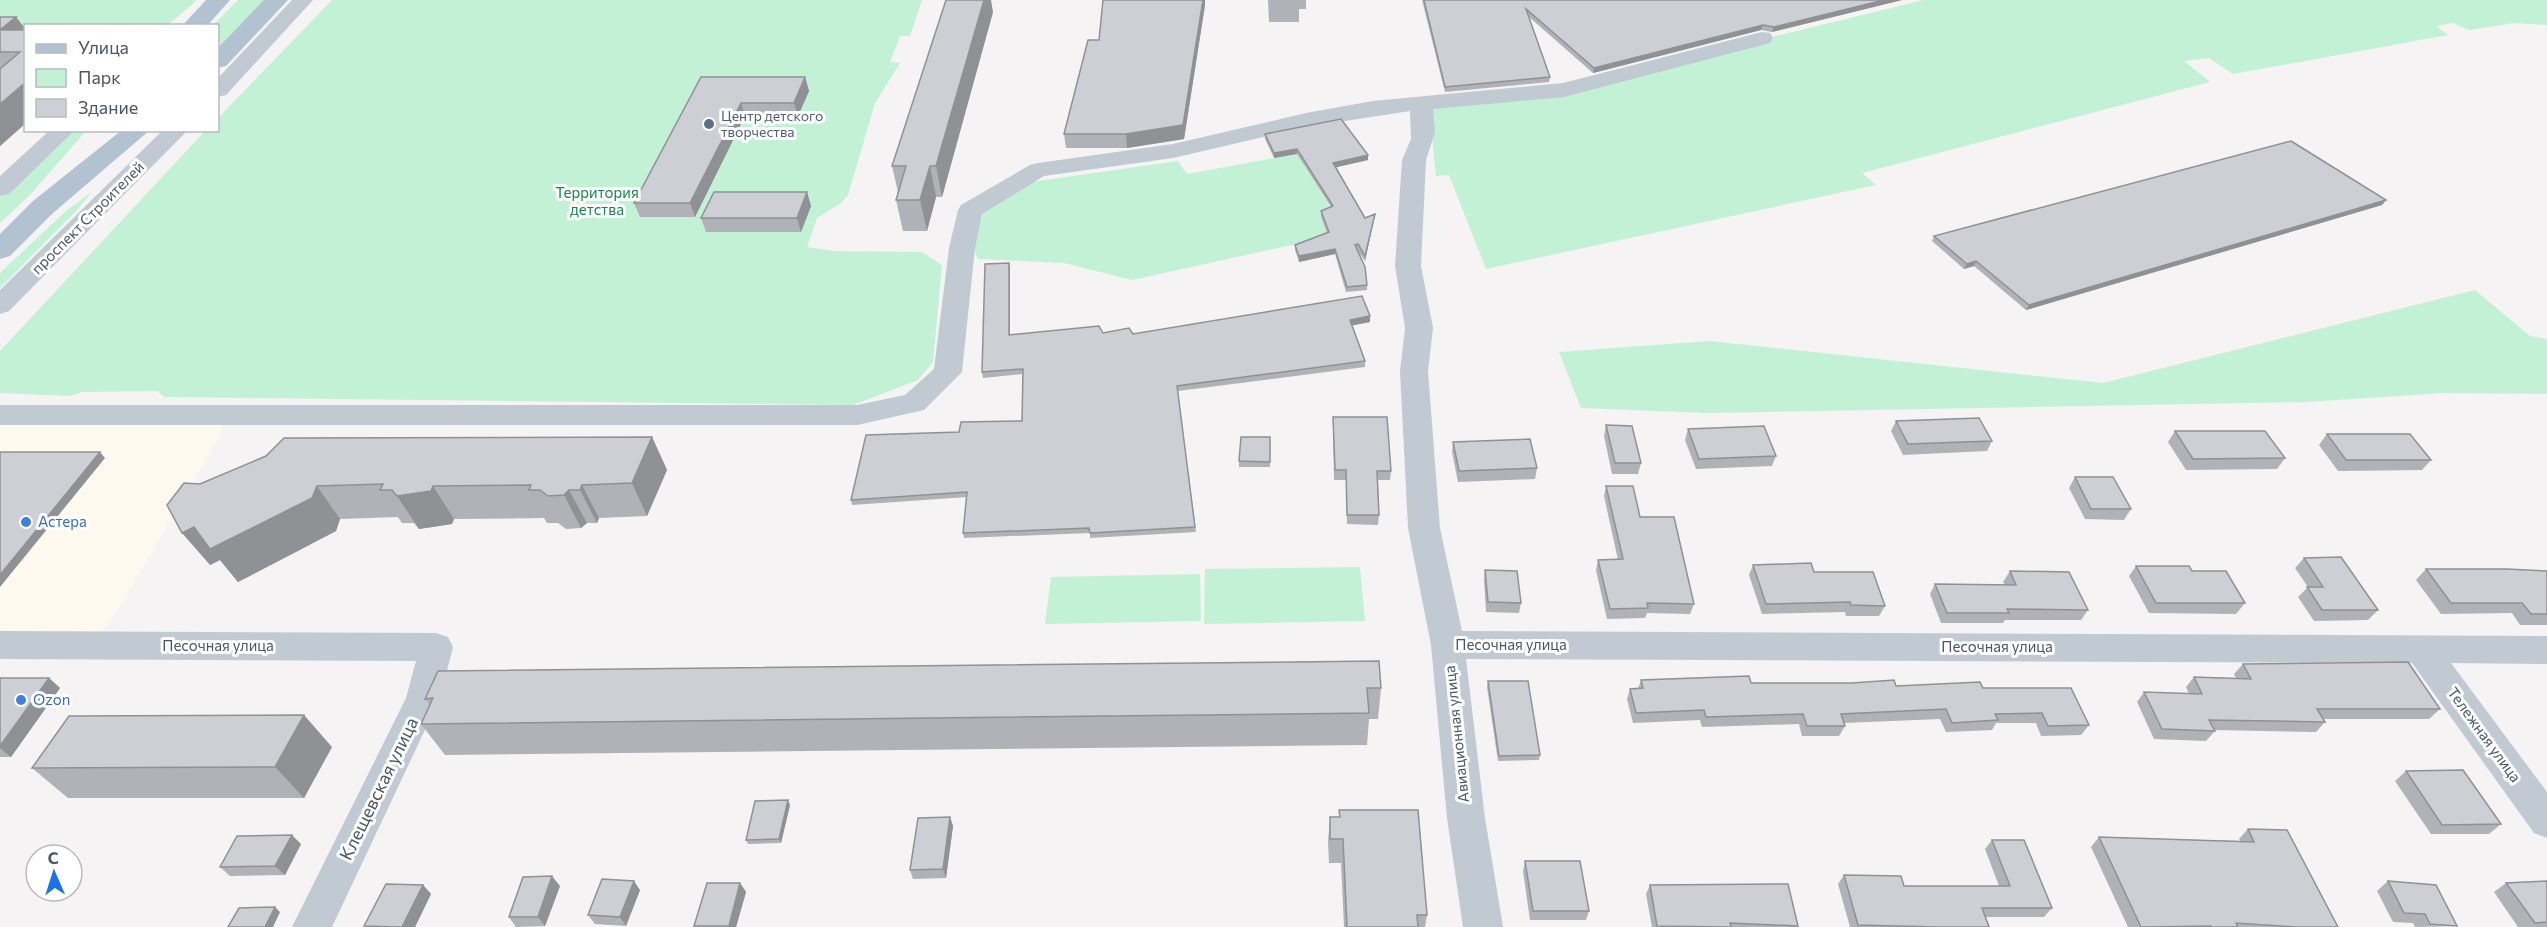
<svg xmlns="http://www.w3.org/2000/svg" width="2547" height="927" viewBox="0 0 2547 927" font-family="Commissioner,sans-serif">
	<rect width="100%" height="100%" fill="#f5f3f3"/>
	<path fill="#fdf9ef" d="M0,420L216,422L223,426L221,434L118,610L102,631H0Z"/>
	<path fill="#c3f1d5" d="M0,0H197L168,25L26,26L25,31H0Z
		M238,0H268L218,51V26H212Z
		M332,0H922L910,36H900L890,62L900,63L875,103L848,195L841,203L817,218L807,247L833,251L922,252L942,265L933,362L918,380L853,405L164,397L158,391L83,392L70,396L0,393V351L205,131L218,130V118Z
		M1924,0H2547V25L2514,23L2469,30L2453,23L2436,26L2448,35L2233,74L2209,58L2184,61L2210,82L1862,173L1876,185L1486,269L1449,175L1436,176L1428,98L1557,89Z
		M73,131H86L29,196L0,223V196Z
		M1297,154L1345,231L1328,237L1132,280L1064,263L978,259L972,247L984,209L1024,183L1178,161L1187,174Z
		M91,193L78,209L0,288V273L67,210Z
		M2475,290L2530,336L2547,339V394L2442,393L2308,402L1706,413L1581,408L1559,352L1709,341L2103,383Z
		M1360,567L1365,621L1204,624L1205,569Z
		M1200,574L1201,621L1045,624L1051,577Z"/>
	<g fill="none" stroke-linecap="round" stroke-linejoin="round">
		<path fill="#c1cad2" fill-rule="evenodd" d="M292,0H313L226,95L218,97V78Z
			M1762,32L1770,33L1773,38L1770,43L1564,97L1433,109L1435,132L1426,160L1421,266L1433,328L1428,371L1440,528L1462,631L2547,636V664L2451,663L2547,792V838L2534,833L2412,663L1466,659L1485,818L1503,927H1463L1447,818L1431,645L1408,528L1400,371L1405,328L1395,266L1402,160L1411,139L1410,111L1306,127L1173,158L1044,176L982,214L975,248L962,372L924,410L857,425H0V405H857L905,395L934,369L949,248L958,210L961,205L1030,165L1038,163L1173,144L1306,113L1373,101L1563,83Z
			M50,130H75L9,194L0,196V176Z
			M163,130H188L9,311L0,314V290Z
			M0,631L436,633L448,637L453,647L440,698L332,927H292L406,698L416,661L0,659Z"/>
		<path fill="#b3c2d1" fill-rule="evenodd" d="M206,0H230L207,26H182Z
			M264,0H288L226,66L218,68V48Z
			M122,130H150L53,213L10,256L0,259V234L33,201Z"/>
	</g>
	<path fill="#b0b2b7" d="M1268,0H1306V9H1299V22H1269Z
		M1422,0H1902L1772,32L1761,30L1593,73L1529,17L1550,77L1549,82L1445,92Z
		M1205,5L1184,139L1127,148H1066L1064,134L1099,40Z
		M993,12L942,197H936L927,231H903L896,200L898,192L892,166Z
		M0,17H16L26,30V123L0,146Z
		M701,77H805L809,91L798,116H745L695,217H640L634,203Z
		M1265,134L1368,160L1336,167L1365,218L1375,214L1374,219L1365,261L1357,250L1367,285V290L1346,292L1335,254L1299,262L1295,250V245L1327,233L1321,216V211L1331,207L1297,154L1274,158L1265,139Z
		M807,192L811,206L801,232H706L701,218Z
		M2386,200L2382,205L2026,310L1974,266L1964,269L1932,241L1934,236Z
		M1010,268V335L1103,333L1133,334L1370,316V322L1352,325L1365,361V367L1178,391L1196,532L1090,538V533L964,538L963,533L967,497L852,505L851,500L959,432L1022,421L1023,374L983,378L982,372Z
		M1333,417L1391,471L1390,480H1378L1379,515L1378,525L1347,524L1346,480H1334Z
		M1896,421L1992,441L1987,451L1903,455L1891,431Z
		M1606,425L1641,463L1638,474H1612L1604,436Z
		M1688,429L1776,456L1772,466L1696,469L1685,440Z
		M2175,431L2285,458L2277,469L2186,470L2168,442Z
		M2327,434L2431,460L2422,470L2338,471L2319,445Z
		M652,437L667,470L647,516L599,518L597,523H587L581,528L566,529L558,523H547L544,518L454,519L452,524L419,529L414,523H402L398,517L340,519L336,531L238,582L220,560L210,565L200,484Z
		M1270,437V467H1239V461Z
		M1453,442L1537,468L1535,479L1458,482L1452,452Z
		M2075,477L2131,509L2124,520L2085,519L2069,488Z
		M1606,486L1640,517L1694,604L1690,614L1647,613L1645,618L1607,619L1596,570L1598,560H1618L1604,496Z
		M2304,558L2378,610L2368,620L2314,621L2298,597L2308,587L2295,568Z
		M1753,565L1814,572L1885,606L1879,616H1846L1845,612L1762,614L1749,575Z
		M2136,566L2192,571L2245,603L2236,614L2149,613L2129,576Z
		M2426,569L2547,571V625H2520L2512,613L2441,614L2416,580Z
		M1485,570L1521,603L1519,613L1486,612L1484,580Z
		M2010,571L2088,610L2081,620H2005L2003,623H1941L1930,594L1935,584L2005,585L2003,582Z
		M2243,664L2440,709L2429,719H2323L2325,722L2316,732L2214,730L2215,731L2206,741L2154,739L2137,702L2144,692L2189,694L2186,687L2194,677L2236,678L2234,674Z
		M0,678H49L60,688L11,757H0Z
		M1641,680L1983,688L2089,725L2081,735L2041,736L2036,723H1996L1992,730L1946,732L1940,719L1844,723L1845,726L1839,736H1802L1799,724L1702,727L1700,720L1633,723L1627,699L1630,689H1638Z
		M1488,681L1540,755L1539,760L1498,761L1487,687Z
		M1381,688L1378,719H1369L1367,745L445,755L421,724L430,705L425,699Z
		M332,747L304,798H68L32,768Z
		M2406,771L2501,824L2489,834H2431L2395,781Z
		M790,805L781,843L748,844L746,840Z
		M1339,810L1427,915L1425,927H1344L1341,863H1329L1328,842L1330,817H1339Z
		M950,817L953,826L946,878L913,879L910,870Z
		M2248,829L2338,927H2128L2091,847L2099,837L2240,841L2239,839Z
		M1992,840L2052,908L2044,917H1986L1990,927H1850L1838,884L1844,875L1904,886H1999L1985,849Z
		M301,844L285,875L230,876L220,867Z
		M1525,861L1589,911L1586,920H1530L1523,871Z
		M2388,881L2457,926L2415,927L2413,923L2393,922L2377,891Z
		M2547,881V927H2518L2494,892L2506,883Z
		M740,883L746,892L736,927H695L694,926Z
		M423,885L431,894L415,927H366L364,926Z
		M1650,885L1798,926V927H1652L1646,894Z
		M560,886L545,926L516,927L509,917Z
		M640,890L626,926L595,924L588,915Z"/>
	<path fill="#909195" d="M984,0H991L993,12L942,197L936,166Z
		M1203,0H1205V5L1184,139L1127,148L1126,134Z
		M1884,0H1902L1772,32L1774,27Z
		M16,17L26,30L20,52L0,30Z
		M1763,25L1761,30L1593,73L1594,68Z
		M805,77L809,91L798,116L794,103Z
		M26,82V123L0,146V104Z
		M741,103L745,116L695,217L690,203Z
		M1297,149V154L1274,158V153Z
		M1368,155V160L1333,168V163Z
		M930,166L936,197L927,231L920,200Z
		M807,192L811,206L801,232L797,218Z
		M2386,200L2382,205L2026,310L2029,305Z
		M1375,214L1374,219L1365,261V256Z
		M1335,249V254L1299,262V256Z
		M1976,261L1974,266L1964,269L1967,264Z
		M1009,263L1010,268V341L1009,335Z
		M1370,316V322L1350,326V320Z
		M652,437L667,470L647,516L632,483Z
		M100,452L105,458L0,587V575Z
		M582,485L599,518L597,523L580,490Z
		M317,486L340,519L336,531L238,582L220,560L210,565L182,533L194,527Z
		M433,486L454,519L452,524L419,529L397,496Z
		M569,490L587,523L581,528L564,495Z
		M49,678L60,688L11,757L0,748V746Z
		M304,715L332,747L304,798L275,767Z
		M788,800L790,805L781,843L779,839Z
		M950,817L953,826L946,878L943,869Z
		M292,835L301,844L285,875L275,866Z
		M552,876L560,886L545,926L538,917Z
		M634,881L640,890L626,926L620,917Z
		M740,883L746,892L736,927H729V926Z
		M423,885L431,894L415,927H402Z
		M275,907L280,912L273,927H265Z"/>
	<path fill="#cdcfd5" stroke="#909195" stroke-width="1.5" d="M946,0H984L936,166H930L920,200H896L906,166H892Z
		M1103,0H1203L1183,125L1126,134H1064L1088,40H1099Z
		M1424,0H1884L1774,27L1763,25L1594,68L1526,9L1550,77L1445,87Z
		M0,17H16L0,30Z
		M0,30H26V82L0,104V69L20,52H0Z
		M701,77H805L794,103H741L690,203H634Z
		M1341,119L1368,155L1333,163L1365,218L1375,214L1365,256L1358,244L1355,245L1365,267L1367,285L1347,287L1335,249L1299,256L1295,245L1329,232L1321,211L1333,206L1297,149L1274,153L1265,134Z
		M2291,141L2386,200L2029,305L1976,261L1967,264L1934,236Z
		M714,192H807L797,218H701Z
		M1009,263V335L1099,326L1103,333L1129,328L1133,334L1362,296L1370,316L1350,320L1365,361L1177,386L1195,527L1090,533L1089,528L963,533L967,492L851,500L866,435L959,432L961,422L1022,421L1023,369L982,372L985,264Z
		M1333,417H1387L1391,471H1377L1379,515H1347L1346,470H1335Z
		M1979,418L1992,441L1908,444L1896,421Z
		M1606,425L1632,426L1641,463H1615Z
		M1764,426L1776,456L1699,459L1688,429Z
		M2175,431H2265L2285,458L2193,459Z
		M2327,434H2410L2431,460H2346Z
		M652,437L632,483L582,485L580,490H569L564,495L548,496L540,490H529L531,485L433,486L431,491L397,496L392,490H380L383,484L317,486L312,498L210,549L194,527L182,533L167,505L184,483L200,484L266,456L284,438Z
		M1241,437H1270V462L1239,461Z
		M1530,439L1537,468L1459,471L1453,442Z
		M0,452H100L0,575Z
		M2075,477H2113L2131,509H2091Z
		M1606,486H1633L1640,517H1674L1694,604L1647,603L1648,608L1610,609L1598,560L1623,559Z
		M2341,557L2378,610H2322L2307,587H2323L2304,558Z
		M1811,563L1814,572H1873L1885,606L1851,605L1850,602L1766,604L1753,565Z
		M2136,566H2189L2192,571H2226L2245,603H2156Z
		M2426,569H2507L2547,571V614H2531L2522,603H2451Z
		M1485,570L1517,571L1521,603L1488,602Z
		M2010,571L2069,572L2088,610L2007,609L2009,613H1947L1935,584L2016,585Z
		M1379,661L1381,688H1367L1369,713L421,724L433,698L425,699L438,671Z
		M2408,662L2440,709H2317L2325,722L2209,720L2215,731L2162,729L2144,692L2202,694L2194,677L2251,679L2243,664Z
		M1749,676L1751,683H1852L1894,680L1896,686L1980,682L1983,688H2071L2089,725L2048,726L2042,713L1995,714L1998,720L1952,723L1946,709L1841,714L1845,726H1807L1803,714L1706,717L1704,710L1636,713L1630,689L1643,688L1641,680Z
		M0,678H49L0,746Z
		M1488,681H1528L1540,755L1499,756Z
		M304,715L275,767L32,768L69,716Z
		M2463,770L2501,824L2442,825L2406,771Z
		M788,800L779,839L746,840L755,801Z
		M1339,810H1418L1427,915H1417L1418,927H1347L1343,839H1330V817H1340Z
		M950,817L943,869L910,870L918,818Z
		M2248,829L2287,830L2338,927H2297L2236,923L2238,927H2211V926L2141,927L2099,837L2254,842Z
		M292,835L275,866L220,867L237,836Z
		M1992,840H2024L2052,908H1982L1989,927H1940L1858,925L1844,875L1901,876L1904,886H2010Z
		M1525,861H1580L1589,911H1533Z
		M552,876L538,917H509L523,877Z
		M602,879L634,881L620,917L588,915Z
		M2388,881L2436,885L2457,926L2430,924L2425,914L2404,913Z
		M2547,881V922L2535,923L2506,883Z
		M707,883H740L729,926H694Z
		M386,884L423,885L402,927L364,926Z
		M1788,884L1798,926L1730,923L1731,927L1657,926L1650,885Z
		M275,907L265,927H228L239,908Z"/>
	<circle fill="#5c6f8a" stroke="#fff" stroke-width="2" cx="709" cy="124" r="6"/>
	<g fill="#3f7fe0" stroke="#fff" stroke-width="2">
		<circle cx="26" cy="522" r="6"/>
		<circle cx="21" cy="700" r="6"/>
	</g>
	<g text-anchor="middle" stroke-width="6" stroke-linejoin="round" paint-order="stroke">
		<g font-size="14" fill="#4e5e75" stroke="#fff" text-anchor="start">
			<text x="721" y="121">Центр детского<tspan x="721" dy="16">творчества</tspan></text>
		</g>
		<g font-size="15" fill="#17864f" stroke="#fff">
			<text x="597" y="198">Территория<tspan x="597" dy="17">детства</tspan></text>
		</g>
		<g font-size="15" fill="#4a5661" stroke="#fff">
			<text transform="translate(88 218) rotate(-45)" y="5">проспект Строителей</text>
			<text x="1511" y="650">Песочная улица</text>
			<text x="218" y="651">Песочная улица</text>
			<text x="1997" y="652">Песочная улица</text>
			<text transform="translate(1457 734) rotate(-96)" y="5">Авиационная улица</text>
			<text transform="translate(2484 735) rotate(54)" y="5">Тележная улица</text>
		</g>
		<g font-size="15" fill="#366cbe" stroke="#fff" text-anchor="start">
			<text x="38" y="527">Астера</text>
			<text x="33" y="705">Ozon</text>
		</g>
		<g font-size="18" fill="#4a5661" stroke="#fff">
			<text transform="translate(379 789) rotate(-64)" y="6">Клещевская улица</text>
		</g>
	</g>
	<rect x="24" y="24" width="195" height="108" fill="#ffffff" stroke="#b7bbc0" stroke-width="1.5"/>
	<rect x="36" y="44" width="30" height="9" fill="#b3c2d1" stroke="#b7bbc0" stroke-width="1.5"/>
	<text x="78" y="54" font-size="18" fill="#4a5661">Улица</text>
	<rect x="36" y="69" width="30" height="18" fill="#c3f1d5" stroke="#b7bbc0" stroke-width="1.5"/>
	<text x="78" y="84" font-size="18" fill="#4a5661">Парк</text>
	<rect x="36" y="99" width="30" height="18" fill="#cdcfd5" stroke="#b7bbc0" stroke-width="1.5"/>
	<text x="78" y="114" font-size="18" fill="#4a5661">Здание</text>
	<g transform="translate(54 873) rotate(357)"><circle r="28" fill="#ffffff" stroke="#b7bbc0" stroke-width="1.5"/>
	<path d="M0-4.5L10 22L0 15L-10 22Z" fill="#1a73e8"/>
	<text y="-9" font-size="16" font-weight="bold" text-anchor="middle" fill="#4a5661">С</text>
	</g>
</svg>
